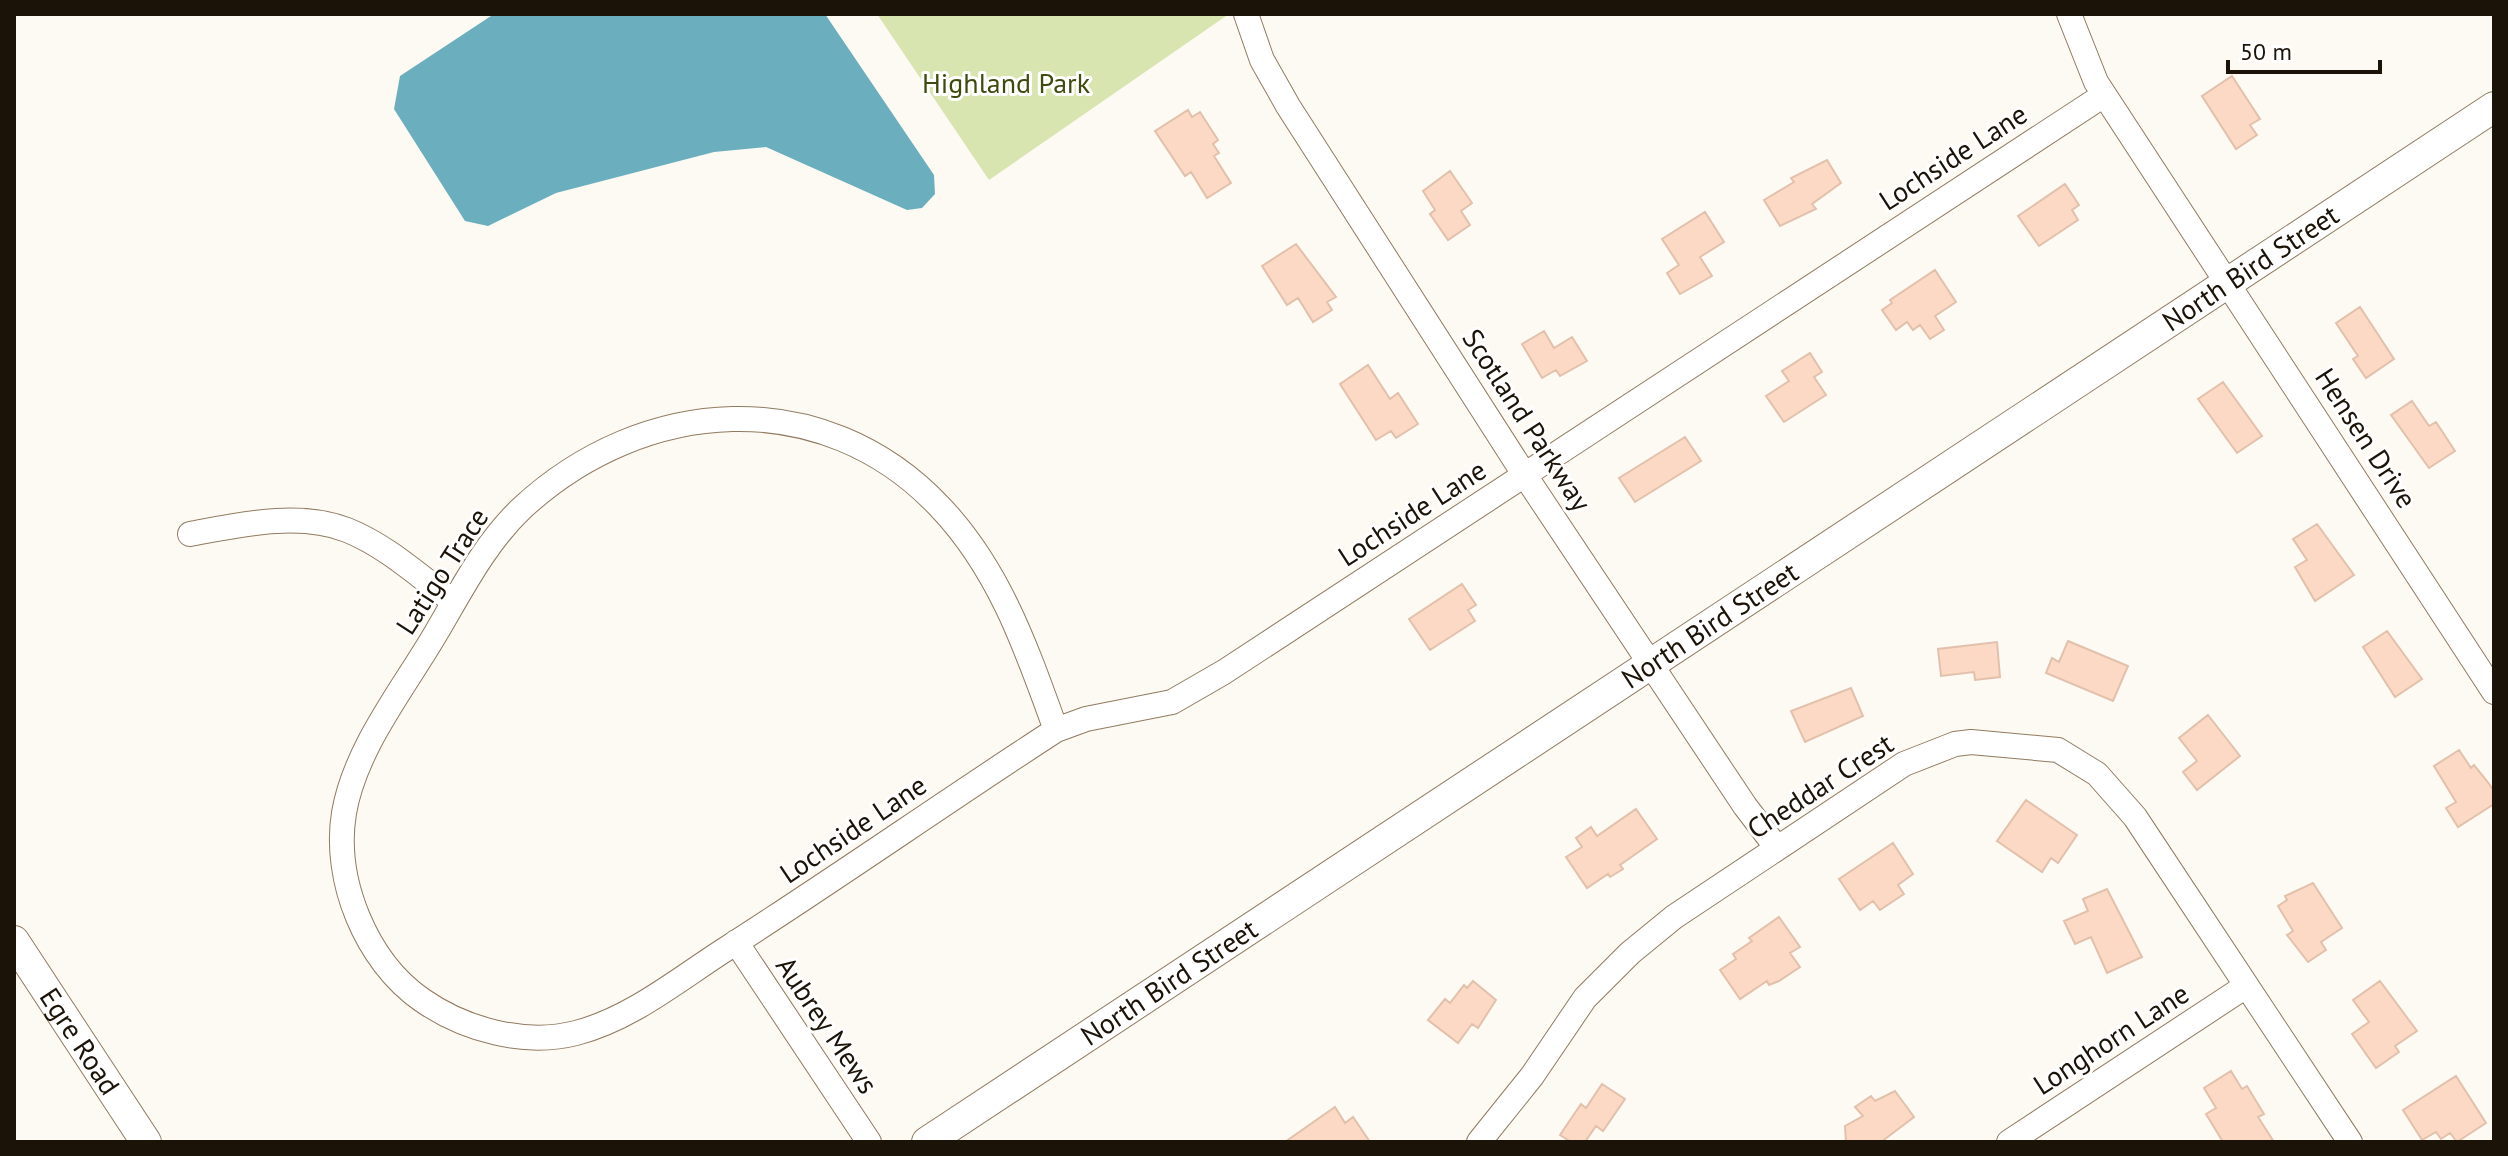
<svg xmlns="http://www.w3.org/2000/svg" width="2508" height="1156" viewBox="0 0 2508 1156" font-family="'PT Sans',sans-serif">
	<rect width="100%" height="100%" fill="#fdf9f3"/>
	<path fill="#d9e5b0" d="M877,14H1229L989,180Z"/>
	<path fill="#6bafbe" d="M494,14H825L934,175L935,194L922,208L907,210L766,147L714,152L556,193L488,226L465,221L394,109L400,76Z"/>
	<path fill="#fbd9c4" stroke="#e2c1ac" stroke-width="2" d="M2232,76L2260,119L2250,125L2257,135L2236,149L2202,96Z
		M1188,110L1192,117L1200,112L1218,140L1213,144L1219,153L1214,156L1231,183L1207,198L1191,172L1185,176L1155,131Z
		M1827,160L1841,183L1812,204L1816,209L1780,226L1764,200L1794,182L1791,178Z
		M1450,171L1472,203L1461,211L1470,225L1448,240L1430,214L1435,210L1423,191Z
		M2065,184L2079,205L2072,210L2078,220L2039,246L2018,216Z
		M1705,212L1724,242L1700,257L1712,276L1680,294L1667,273L1679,265L1662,239Z
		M1296,244L1336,297L1327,302L1332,310L1313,322L1298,298L1287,305L1262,266Z
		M1935,270L1956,302L1935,316L1944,330L1930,339L1920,325L1913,330L1907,322L1896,330L1882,310L1892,303L1890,300Z
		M2360,307L2394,359L2366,378L2353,359L2358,356L2336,323Z
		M1544,331L1554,348L1572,337L1587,361L1560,376L1556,370L1542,378L1522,344Z
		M1810,353L1822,372L1814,377L1826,395L1784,422L1766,396L1789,381L1782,371Z
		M1368,365L1390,399L1398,393L1418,424L1396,438L1391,431L1376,440L1340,384Z
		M2223,382L2262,436L2237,453L2198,399Z
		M2412,401L2429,426L2436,422L2455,451L2429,468L2391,415Z
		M1685,437L1701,461L1635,502L1619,478Z
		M2317,524L2354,575L2315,601L2295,567L2307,560L2293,539Z
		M1462,584L1476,605L1468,610L1475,621L1430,650L1409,619Z
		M2387,631L2422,679L2395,697L2363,647Z
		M2068,641L2128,666L2113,701L2046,673L2052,658L2059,662Z
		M1997,642L2000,677L1975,680L1974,672L1941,676L1938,649Z
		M1851,688L1863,716L1805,742L1791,711Z
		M2208,715L2240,756L2197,790L2183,772L2197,761L2179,738Z
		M2459,750L2471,768L2474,765L2487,781L2494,791V804L2458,827L2446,808L2456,802L2434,766Z
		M2026,800L2077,835L2058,863L2051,858L2042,872L1997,841Z
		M1636,809L1657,839L1620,865L1623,869L1610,877L1608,874L1587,888L1566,857L1582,847L1576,838L1591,827L1597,836Z
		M1893,843L1913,874L1898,885L1904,894L1880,910L1873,901L1860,910L1839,879Z
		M2313,883L2342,928L2321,942L2326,950L2308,962L2287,935L2293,931L2278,906L2287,900L2285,896Z
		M2107,889L2142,957L2107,973L2091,937L2075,944L2064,921L2088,911L2083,899Z
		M1779,917L1800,947L1790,953L1800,967L1779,981L1769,985L1767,981L1740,999L1720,970L1736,959L1733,954L1752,941L1749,938Z
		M1473,981L1496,1000L1478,1028L1472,1024L1458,1043L1428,1020L1445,999L1450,1003L1464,985L1467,988Z
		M2380,981L2417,1031L2395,1046L2399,1052L2376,1068L2352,1034L2369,1022L2353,1000Z
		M2231,1071L2242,1089L2247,1086L2264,1114L2258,1117L2274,1142H2223L2206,1114L2216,1108L2204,1088Z
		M2456,1076L2486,1123L2457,1142L2450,1133L2441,1139L2436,1132L2422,1140L2403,1110Z
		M1602,1084L1625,1099L1603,1131L1596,1126L1585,1142H1571L1560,1135L1581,1104L1586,1108Z
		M1895,1091L1914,1117L1881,1142H1846L1845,1126L1863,1116L1855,1107L1871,1096L1875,1101Z
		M1335,1107L1345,1123L1353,1117L1370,1142H1285Z"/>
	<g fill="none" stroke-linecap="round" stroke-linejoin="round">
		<defs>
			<path id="minor" d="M1246,14L1262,60L1288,106L1524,474L1745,806L1777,848
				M2069,14L2096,82L2494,692
				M190,534C239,525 299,511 347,530C387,546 420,577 454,602
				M1056,730C1027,650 1000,570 940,507C823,383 643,396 522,508C485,543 462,589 436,633C404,688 355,748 344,813C333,880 366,961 422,1000C465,1030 525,1046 576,1033C631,1019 679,979 726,949C837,878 945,802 1056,730L1086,719L1172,702L1224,672L2104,95
				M736,942L869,1142
				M1479,1142L1532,1076L1585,998L1630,953L1674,917L1904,764L1955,744L1971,742L2058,750L2097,774L2135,817L2350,1142
				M2009,1142L2246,986"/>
			<g id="tertiary">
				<path id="s1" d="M14,941L146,1142"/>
				<path id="s2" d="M927,1142L2494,107"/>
			</g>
		</defs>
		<use href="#minor" stroke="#917b60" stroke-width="26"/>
		<use href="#tertiary" stroke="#917b60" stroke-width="32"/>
		<use href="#minor" stroke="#fff" stroke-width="24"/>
		<use href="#tertiary" stroke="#fff" stroke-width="30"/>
	</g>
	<g text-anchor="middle" stroke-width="6" stroke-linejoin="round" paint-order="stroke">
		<g font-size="28" fill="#404a0d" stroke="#fff">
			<text x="1006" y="93">Highland Park</text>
		</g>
		<g font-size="28" fill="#1b1308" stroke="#fff">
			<text transform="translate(1953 157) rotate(-33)" y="10">Lochside Lane</text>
			<text dy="10" stroke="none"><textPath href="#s2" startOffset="1586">North Bird Street</textPath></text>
			<text transform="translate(1527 420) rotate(57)" y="10">Scotland Parkway</text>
			<text transform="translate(2366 438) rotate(57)" y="10">Hensen Drive</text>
			<text transform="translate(1412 513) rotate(-33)" y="10">Lochside Lane</text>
			<text transform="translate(442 571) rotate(-57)" y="10">Latigo Trace</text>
			<text dy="10" stroke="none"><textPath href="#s2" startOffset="938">North Bird Street</textPath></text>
			<text transform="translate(1820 786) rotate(-33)" y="10">Cheddar Crest</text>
			<text transform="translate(853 829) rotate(-34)" y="10">Lochside Lane</text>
			<text dy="10" stroke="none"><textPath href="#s2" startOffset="290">North Bird Street</textPath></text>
			<text transform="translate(827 1025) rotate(56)" y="10">Aubrey Mews</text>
			<text transform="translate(2111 1039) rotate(-33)" y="10">Longhorn Lane</text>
			<text dy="10" stroke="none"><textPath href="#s1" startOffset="120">Egre Road</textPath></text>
		</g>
	</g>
	<rect width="2508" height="1156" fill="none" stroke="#1b1308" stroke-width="32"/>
	<path d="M2228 60v12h152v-12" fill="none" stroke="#1b1308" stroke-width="4"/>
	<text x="2240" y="60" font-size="24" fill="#1b1308" stroke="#ffffff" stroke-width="6" paint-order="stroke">50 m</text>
</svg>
